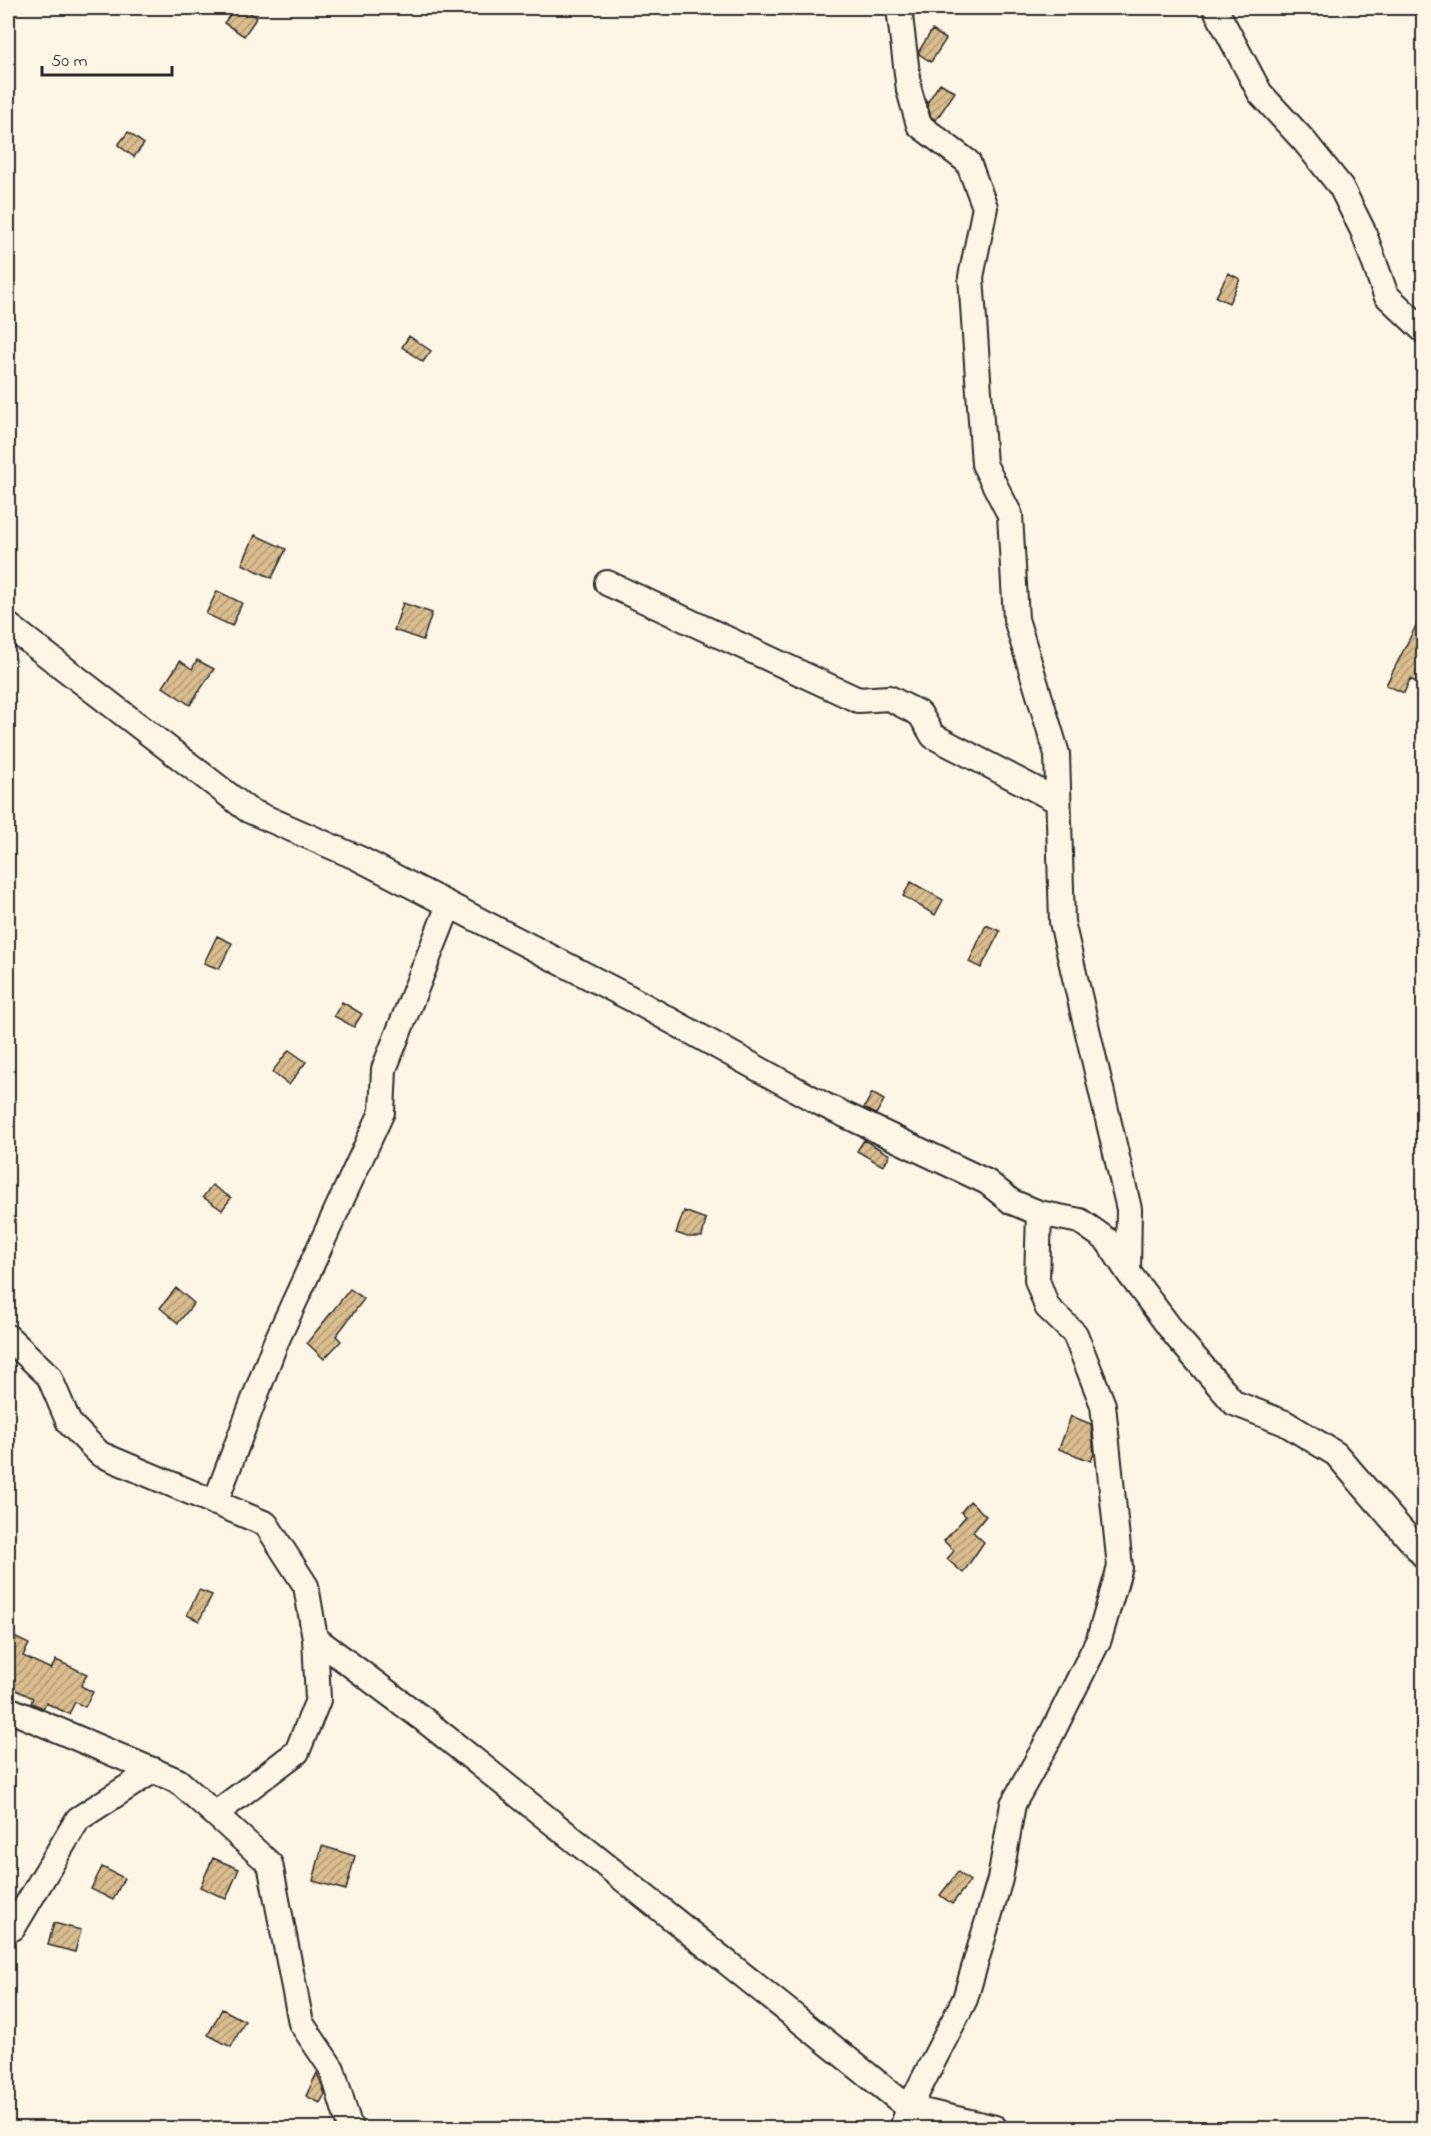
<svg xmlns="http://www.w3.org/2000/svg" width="1431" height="2136" viewBox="0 0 1431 2136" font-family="'Indie Flower',sans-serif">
	<defs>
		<pattern id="building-hatch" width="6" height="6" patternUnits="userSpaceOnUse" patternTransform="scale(1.5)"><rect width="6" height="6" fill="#dabd8e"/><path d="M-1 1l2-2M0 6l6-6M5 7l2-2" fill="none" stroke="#b19a74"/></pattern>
	</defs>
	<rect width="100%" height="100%" fill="#fcf5e5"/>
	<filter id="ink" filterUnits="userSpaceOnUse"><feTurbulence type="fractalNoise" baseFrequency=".0167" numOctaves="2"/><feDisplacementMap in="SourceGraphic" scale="12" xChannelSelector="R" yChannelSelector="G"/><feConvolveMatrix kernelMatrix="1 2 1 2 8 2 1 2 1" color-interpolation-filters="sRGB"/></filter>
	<g filter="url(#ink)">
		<path fill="url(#building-hatch)" stroke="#2b2b2b" stroke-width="1.5" d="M235,8H242L257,17L244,36L224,23Z
			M932,30L946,39L931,62L919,54V51Z
			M940,83L955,92L936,120L931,117L927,103Z
			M128,132L144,144L134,157L118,145Z
			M1228,273L1240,279L1229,303L1216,297Z
			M409,336L431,351L423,362L402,347Z
			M255,535L286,549L272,578L242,564Z
			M217,591L242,603L232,626L206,614Z
			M403,603L432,613L423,640L394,630Z
			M1424,610V672L1418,683L1410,679L1404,693L1386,685Z
			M197,660L214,669L190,705L163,687L180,661L192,669Z
			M911,882L943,900L935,915L903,896Z
			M986,925L1000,931L981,968L969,962Z
			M217,936L232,943L219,969L204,963Z
			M342,1002L362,1014L354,1027L334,1016Z
			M289,1050L306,1062L289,1085L272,1072Z
			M872,1093L884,1100L876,1114L864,1108Z
			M864,1140L890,1155L883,1166L857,1151Z
			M212,1185L231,1198L222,1210L203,1197Z
			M684,1211L706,1219L702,1237H688L676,1233Z
			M176,1288L194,1303L178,1323L160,1308Z
			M350,1289L364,1299L336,1336L341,1341L324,1359L307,1343Z
			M1071,1416L1091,1424L1094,1454L1091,1461L1059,1449Z
			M970,1501L986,1516L973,1532L984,1542L963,1573L947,1559L954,1551L944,1541L966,1516L961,1512Z
			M199,1590L212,1595L199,1621L187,1615Z
			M8,1634L29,1644L23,1656L51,1669L56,1660L87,1674L81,1686L93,1692L85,1707L75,1702L69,1714L46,1703L43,1708L31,1703L33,1698L8,1686Z
			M322,1846L355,1856L346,1890L313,1881Z
			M213,1858L239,1869L226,1899L200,1887Z
			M102,1867L124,1878L113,1900L91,1889Z
			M958,1872L970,1881L952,1904L940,1895Z
			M54,1923L81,1930L75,1952L48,1945Z
			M222,2009L245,2021L231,2047L208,2035Z
			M317,2073L325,2094L320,2103L306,2096Z"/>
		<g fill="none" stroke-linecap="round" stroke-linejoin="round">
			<defs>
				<path id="minor" d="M899,8L909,90L919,125L968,162L985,207L971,277L984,464L1010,515L1016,619L1057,754L1062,922L1129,1209L1128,1272
					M1215,8L1260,93L1305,142L1341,187L1363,231L1386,295L1424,331
					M607,583L858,700L889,698L920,714L933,736L1058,801
					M8,625L248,810L358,858L630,998L824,1105L987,1182L1012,1202L1039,1213L1080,1221L1107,1240L1128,1272L1177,1337L1234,1403L1285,1423L1336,1454L1424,1556
					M8,1337L49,1376L69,1423L100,1454L266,1524L306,1586L315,1638L423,1719L909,2108L995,2128
					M215,1503L275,1344L382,1112L384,1069L449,905
					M315,1638L318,1700L297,1752L215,1814L270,1864L301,2023L332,2069L350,2128
					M8,1709L178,1781L215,1814
					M8,1930L13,1928L78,1819L154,1770
					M902,2128L909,2108L965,1999L1000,1879L1013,1804L1048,1741L1099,1639L1120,1567L1103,1405L1075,1334L1047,1307L1037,1280L1039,1213"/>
			</defs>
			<use href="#minor" stroke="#2b2b2b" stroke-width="28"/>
			<use href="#minor" stroke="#fcf5e5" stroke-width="24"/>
		</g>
	</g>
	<rect width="1431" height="2136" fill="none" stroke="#fcf5e5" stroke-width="30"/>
	<rect x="15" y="15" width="1401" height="2106" fill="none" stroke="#2b2b2b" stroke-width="2" filter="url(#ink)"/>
	<path d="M42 66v9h130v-9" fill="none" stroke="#2b2b2b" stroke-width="3"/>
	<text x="51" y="66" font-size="18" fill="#2b2b2b" stroke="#fcf5e5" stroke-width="4.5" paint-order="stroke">50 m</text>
</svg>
